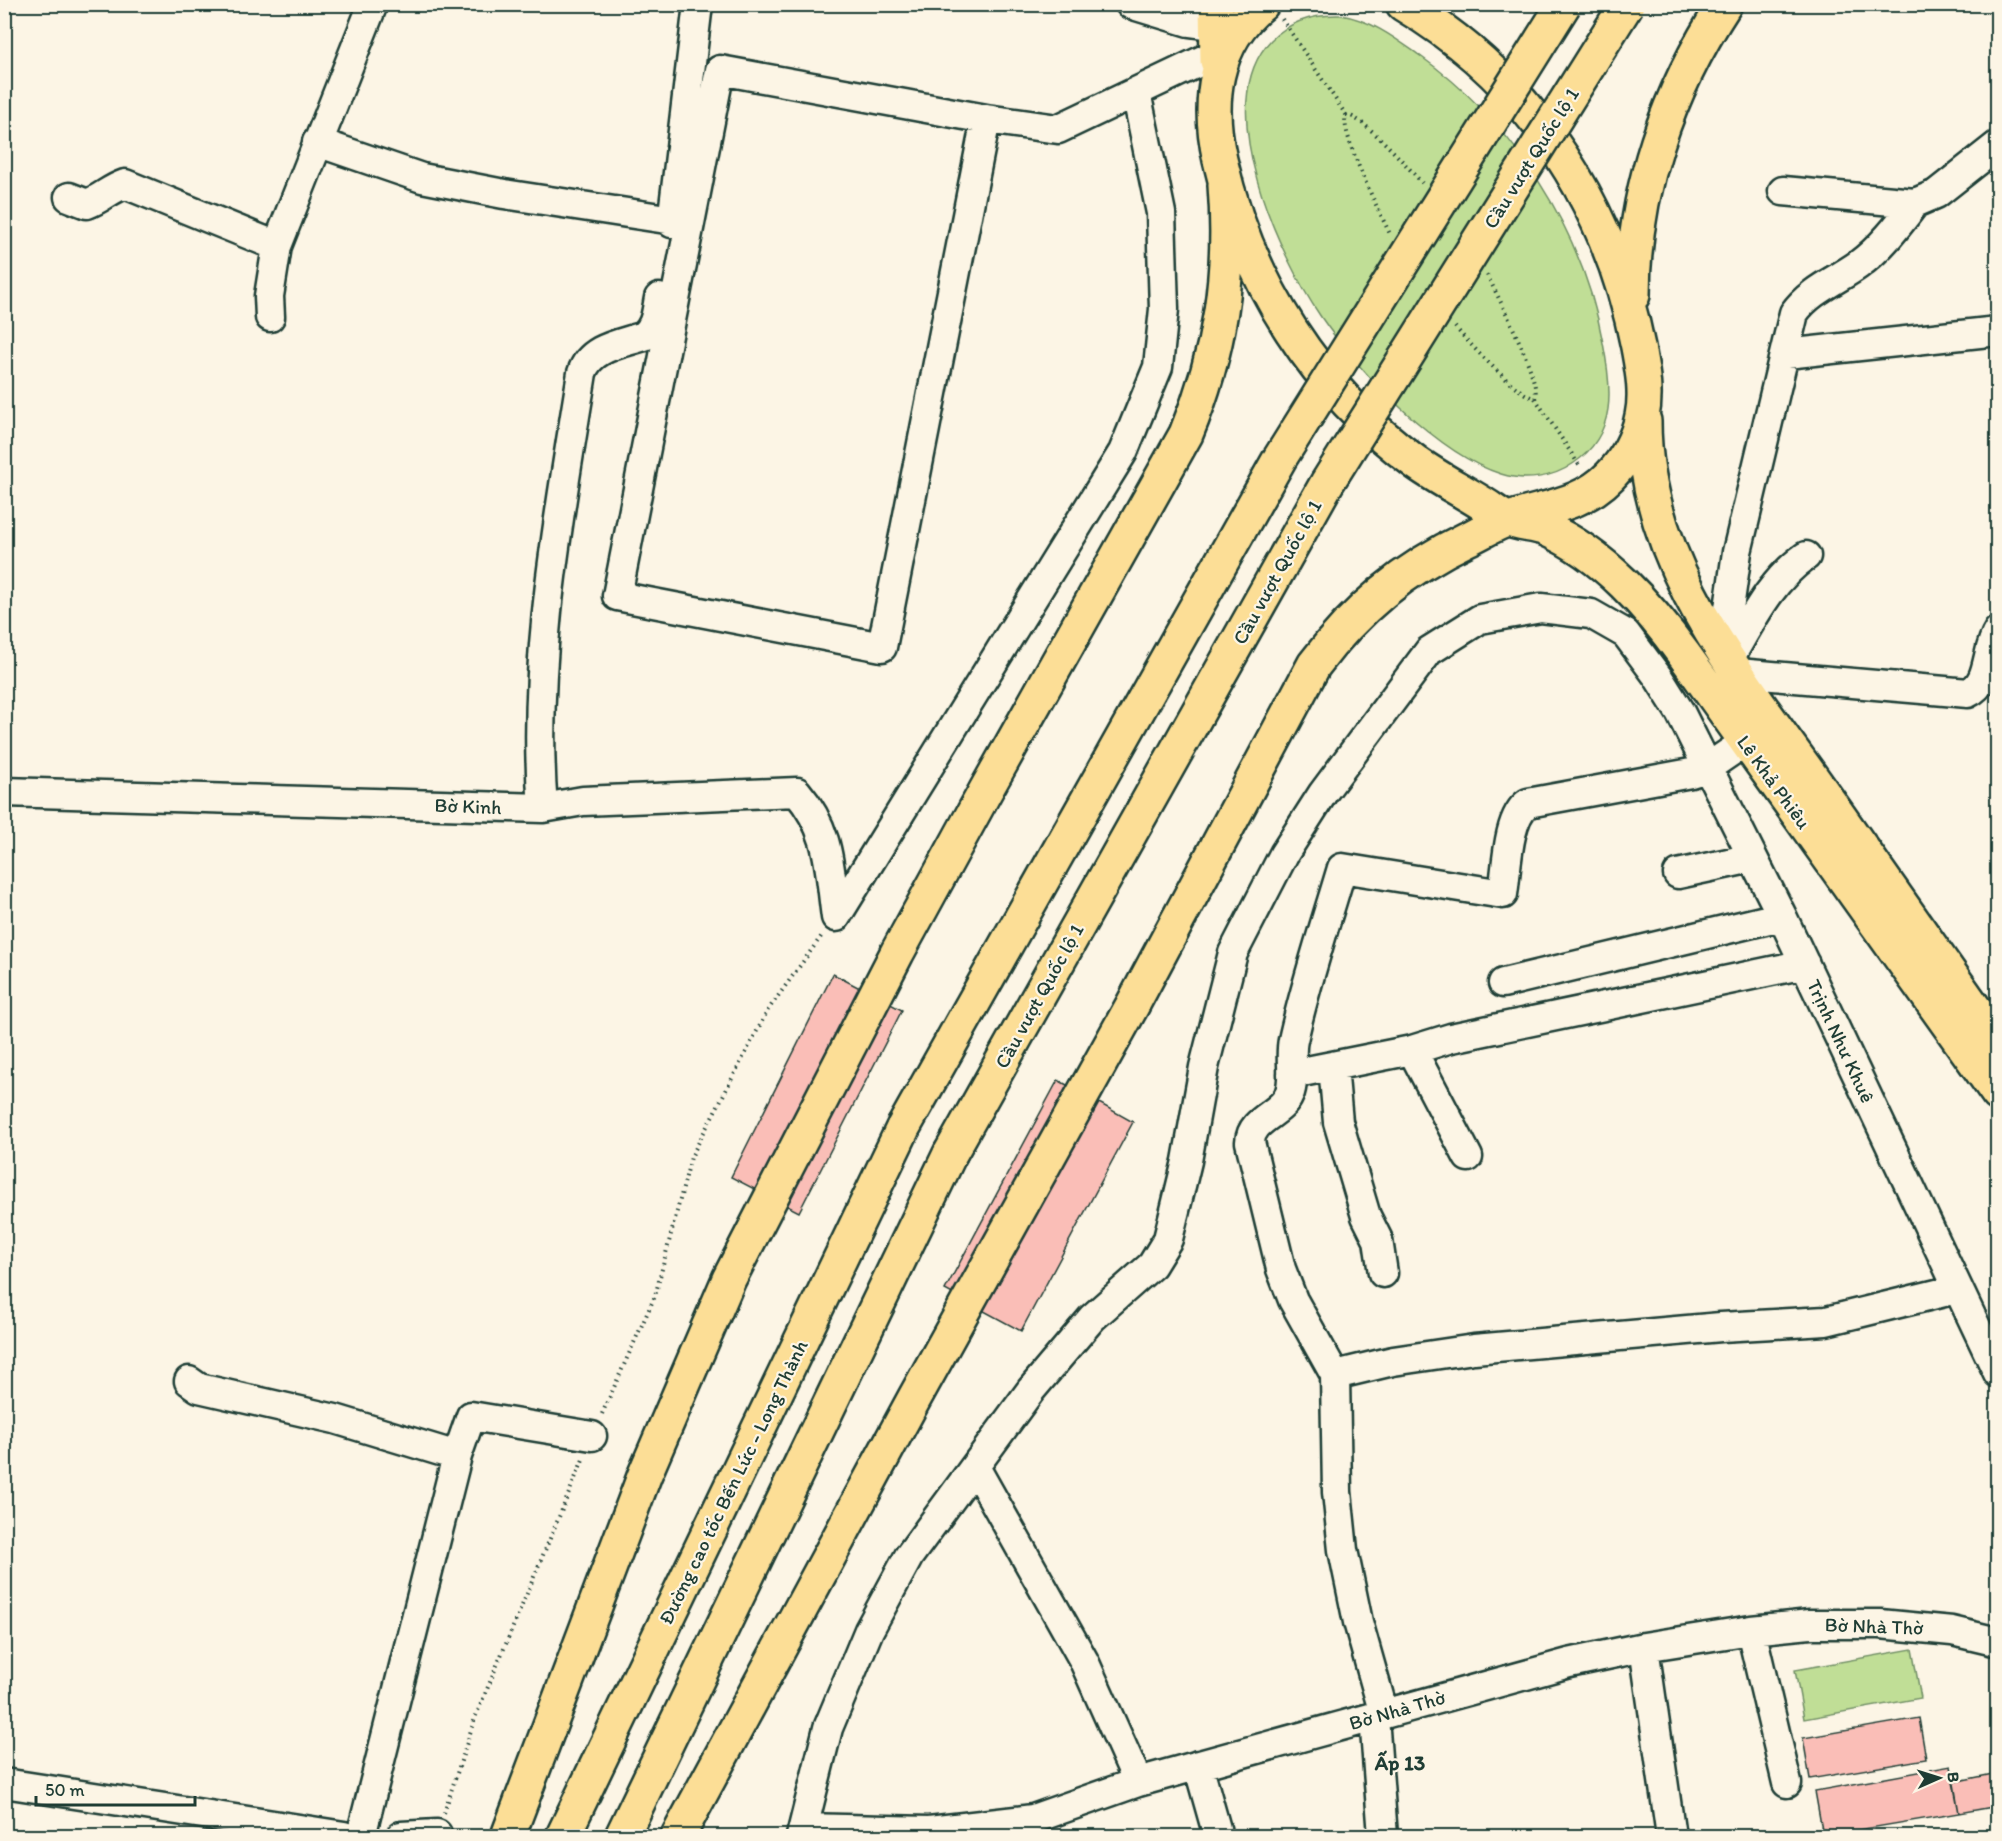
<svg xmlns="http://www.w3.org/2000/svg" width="2002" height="1841" viewBox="0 0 2002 1841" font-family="Itim,sans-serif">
	<rect width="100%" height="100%" fill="#fcf5e5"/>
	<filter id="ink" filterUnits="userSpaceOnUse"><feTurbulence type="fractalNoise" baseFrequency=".0167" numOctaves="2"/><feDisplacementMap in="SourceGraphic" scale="12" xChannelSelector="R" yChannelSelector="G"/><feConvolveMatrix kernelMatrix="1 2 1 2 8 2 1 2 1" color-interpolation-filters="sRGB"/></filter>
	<g filter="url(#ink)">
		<path fill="#c0de96" stroke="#708e65" stroke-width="1.5" d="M1341,15C1371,20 1395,38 1419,55C1514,123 1582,228 1603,343C1612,388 1617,434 1574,463C1553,478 1525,482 1501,474C1439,455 1357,370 1321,317C1279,255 1209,105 1271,40C1290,21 1314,14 1341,15Z
			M1912,1649L1921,1698L1804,1719L1795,1670Z"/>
		<path fill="#fabeb7" stroke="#1f3d34" stroke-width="1.5" d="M833,974L902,1010L799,1212L731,1177Z
			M1058,1080L1133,1122L1021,1331L945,1290Z
			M1919,1718L1926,1759L1810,1779L1803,1738Z
			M1951,1766L1959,1813L1823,1836L1815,1791Z
			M1998,1773V1806L1959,1813L1953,1782Z"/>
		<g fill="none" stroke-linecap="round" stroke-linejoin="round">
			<defs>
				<path id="minor" d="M1130,4L1189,22L1218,26
					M986,119L882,647L617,596L720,70L986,119L1058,129L1218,53
					M317,142L422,178L504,194L673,220
					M1783,191L1915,203L1936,194L1998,145
					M69,197L87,204C101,199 110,189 125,184L277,246
					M672,223L698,4
					M270,317L269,296L277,246L373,4
					M1786,354L1998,331
					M1723,651L1737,552L1794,313C1809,291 1837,280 1858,265C1881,248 1898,226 1915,203
					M1729,659C1751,622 1770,581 1806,556
					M1738,673L1968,693C1991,683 1985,651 1998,631
					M4,792L543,808L583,801L797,792C831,832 829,867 836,917
					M543,808C531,663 559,516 582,373C590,347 621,344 644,336C656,326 656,313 659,298
					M1678,874L1752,858
					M836,917L1123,452L1158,367L1164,309L1161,213L1136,92
					M1503,983L1782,916
					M1333,1066L1338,1122L1366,1216L1378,1240L1383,1273
					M1292,1074L1412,1050
					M1468,1157L1412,1050L1451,1038L1805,964
					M1335,1375L1393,1361L1474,1349L1721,1327L1826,1321L1957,1289
					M189,1381L199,1388L335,1419L457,1456L361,1836
					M457,1456L471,1416L592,1436
					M975,1467L1084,1661L1138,1782
					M1751,1630L1787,1783
					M1644,1647L1671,1836
					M1384,1714L1358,1622L1343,1550L1337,1492L1335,1375L1293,1300L1281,1269L1250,1142C1251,1118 1281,1115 1289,1095C1296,1078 1289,1058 1293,1040C1306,982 1325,925 1342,868L1503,894C1507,869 1507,817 1528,803L1691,773L1707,768L1745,742
					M1374,1717L1383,1836
					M1198,1765L1218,1836
					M4,1783L344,1836
					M803,1828L929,1831L1033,1819L1138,1782L1569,1663L1644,1647L1751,1630L1810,1624H1880L1952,1631L1998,1642
					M401,1836L437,1834
					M801,1836L828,1728L869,1630L909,1556L1031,1390L1092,1318L1152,1265L1168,1239L1187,1161L1204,1067L1233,953L1284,854L1323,793L1429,651L1480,619L1541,608L1591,614L1626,634L1658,677L1680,712L1782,916L1998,1373"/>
				<path id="highway" d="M1216,4L1217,61
					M1262,4C1213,43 1207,103 1220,160C1248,283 1316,390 1418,464C1438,478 1459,489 1480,502C1489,507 1497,514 1507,519C1519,525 1534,524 1546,529C1604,555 1649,606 1685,656L1998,1094
					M1633,295C1633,191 1668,91 1725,4
					M1644,421C1644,568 1745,682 1825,796C1882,878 1940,960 1998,1042
					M508,1836L645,1474L729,1279L897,953L986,790L1186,434C1220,352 1232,273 1225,185
					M563,1836L903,1128
					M622,1836L950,1154
					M678,1836L914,1399L1132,1006L1314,665C1356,609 1404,569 1467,539C1480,533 1494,524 1509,519C1545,507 1582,505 1610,476C1626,460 1638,438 1642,416C1647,393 1642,369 1638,347C1622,266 1589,189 1538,123C1502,76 1455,35 1403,4"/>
			</defs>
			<use href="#minor" stroke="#1f3d34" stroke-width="33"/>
			<use href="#highway" stroke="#1f3d34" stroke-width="38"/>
			<path stroke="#1f3d34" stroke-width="4" stroke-dasharray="1.5 4.5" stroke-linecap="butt" d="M1282,19L1346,115C1339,132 1381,215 1390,234
				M1346,115C1362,115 1410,169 1422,183
				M1487,275C1497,294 1542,382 1535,398
				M1455,327C1466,340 1520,398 1535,398L1581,468
				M602,1414L655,1296L691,1157L768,1010L823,934
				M444,1813L475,1718L584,1457"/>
			<use href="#minor" stroke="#fcf5e5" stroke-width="28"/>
			<use href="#highway" stroke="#fcde96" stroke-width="33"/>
			<defs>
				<path id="highway-bridge" d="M903,1128L1280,458L1564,4
					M950,1154L1327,483L1627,4"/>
			</defs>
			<use href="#highway-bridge" stroke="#1f3d34" stroke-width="38" stroke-linecap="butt"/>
			<use href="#highway-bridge" stroke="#fcde96" stroke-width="33"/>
		</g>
	</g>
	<g text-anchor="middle" stroke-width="4.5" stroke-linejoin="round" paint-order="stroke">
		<g font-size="20" fill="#1f3d34" stroke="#fcf5e5">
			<text transform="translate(1531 158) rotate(-58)" y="7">Cầu vượt Quốc lộ 1</text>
			<text transform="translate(1277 572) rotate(-61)" y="7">Cầu vượt Quốc lộ 1</text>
			<text transform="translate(1774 782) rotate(54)" y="7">Lê Khả Phiêu</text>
			<text transform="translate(468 806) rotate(2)" y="7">Bờ Kinh</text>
			<text transform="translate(1039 996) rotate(-61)" y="7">Cầu vượt Quốc lộ 1</text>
			<text transform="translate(1841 1041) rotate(65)" y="7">Trịnh Như Khuê</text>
			<text transform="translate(733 1482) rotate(-64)" y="7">Đường cao tốc Bến Lức - Long Thành</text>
			<text transform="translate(1874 1626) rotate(2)" y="7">Bờ Nhà Thờ</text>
			<text transform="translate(1397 1710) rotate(-16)" y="7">Bờ Nhà Thờ</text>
		</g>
		<g font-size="21" font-weight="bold" fill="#1f3d34" stroke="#fcf5e5">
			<text x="1400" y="1770">Ấp 13</text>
		</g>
	</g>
	<rect width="2002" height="1841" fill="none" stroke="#fcf5e5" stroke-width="24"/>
	<rect x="12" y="12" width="1978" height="1817" fill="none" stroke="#1f3d34" stroke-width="2" filter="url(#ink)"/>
	<g transform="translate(1939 1778) rotate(87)" stroke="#fcf5e5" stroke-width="4.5" paint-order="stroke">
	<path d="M0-4.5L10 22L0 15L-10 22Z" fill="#1f3d34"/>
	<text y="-9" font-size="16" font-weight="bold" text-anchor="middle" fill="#1f3d34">B</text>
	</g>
	<path d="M36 1796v9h159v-9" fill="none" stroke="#1f3d34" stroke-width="3"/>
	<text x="45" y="1796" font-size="18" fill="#1f3d34" stroke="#fcf5e5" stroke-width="4.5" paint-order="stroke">50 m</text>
</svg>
